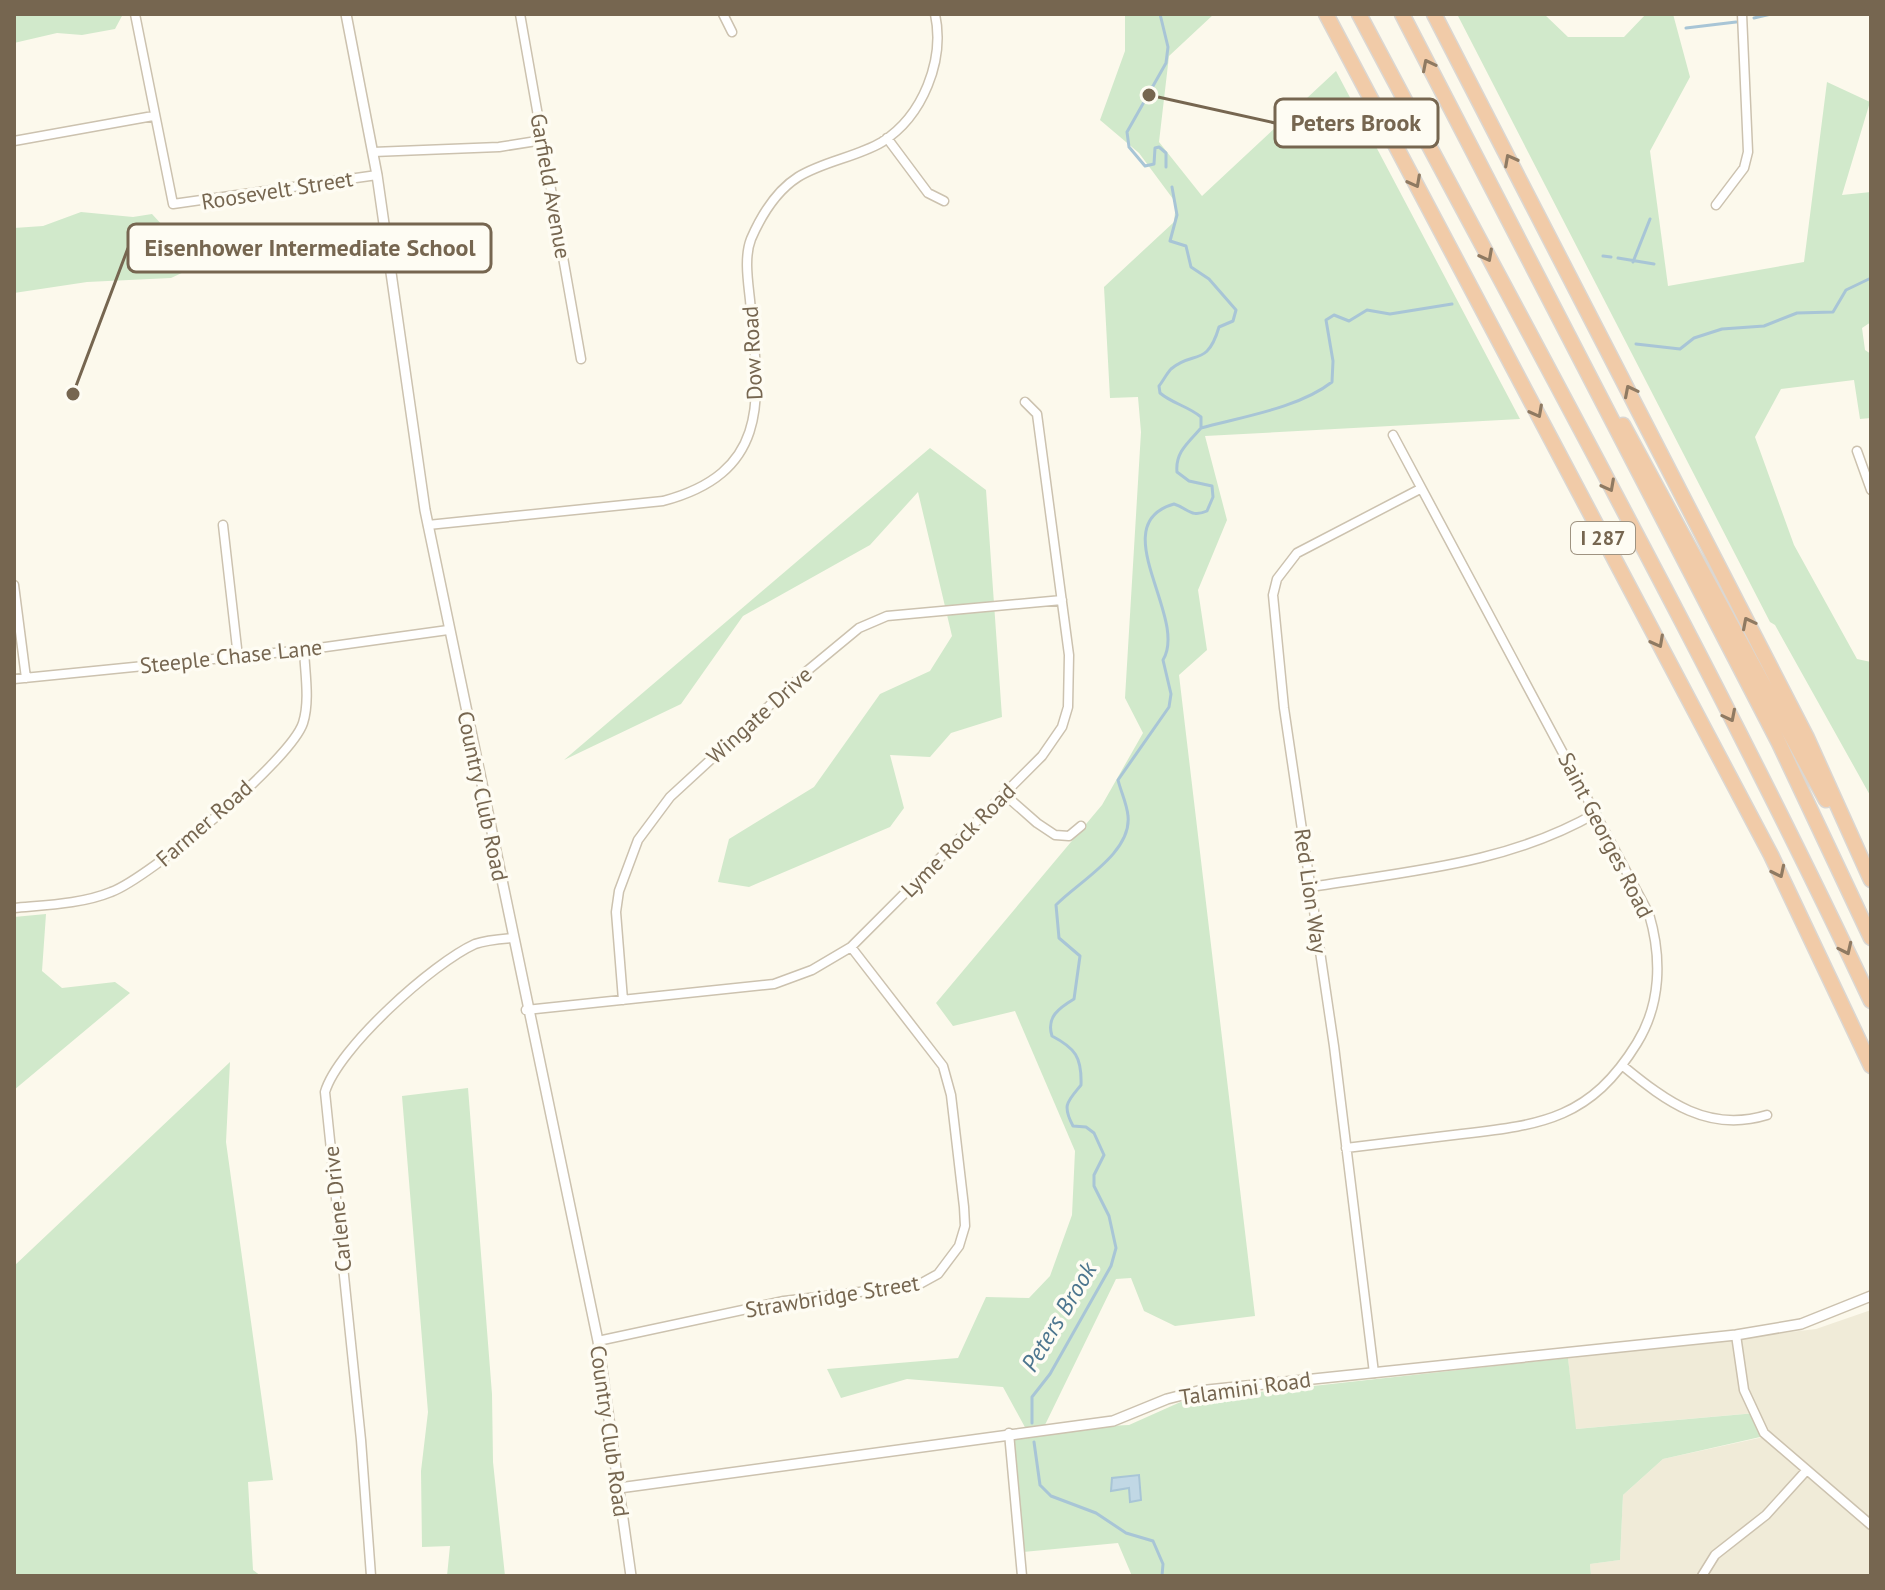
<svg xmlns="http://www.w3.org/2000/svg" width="1885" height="1590" viewBox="0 0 1885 1590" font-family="'PT Sans',sans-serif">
	<rect width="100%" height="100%" fill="#fcf9ec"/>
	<path fill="#f0ebd8" d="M1871,1310V1576H1591L1590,1564L1620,1560L1623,1495L1663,1459L1768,1436L1755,1413L1575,1429L1568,1358L1816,1329Z"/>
	<path fill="#d1e9cb" d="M14,14H123L115,29L82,35L57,33L14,43Z
		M1125,14H1214L1169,56L1159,142L1202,196L1336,71L1520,419L1205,436L1227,520L1198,590L1207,650L1179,675L1255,1316L1175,1326L1144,1311L1131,1278L1116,1279L1043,1429L1129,1425L1185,1400L1568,1358L1576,1429L1756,1413L1769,1435L1663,1459L1623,1495L1620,1560L1590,1564L1591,1576H1132L1118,1543L1023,1552L1006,1434L1027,1431L1003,1387L907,1379L841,1398L827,1369L958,1358L986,1297L1029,1298L1050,1276L1072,1215L1075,1151L1015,1011L953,1026L936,1003L1102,805L1143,733L1125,698L1141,432L1138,397L1110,398L1104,287L1174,222L1176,203L1139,153L1100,120L1125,51Z
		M1457,14H1544L1568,37H1624L1646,14H1673L1690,77L1650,151L1668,286L1804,262L1827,82L1870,102L1842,195L1871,192V322L1862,328L1865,350L1871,354V418L1860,419L1854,380L1781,389L1755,437L1794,545L1857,659L1871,662V797L1775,625L1770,622Z
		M81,212L133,217L152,214L199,265L171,278L87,282L14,293V228L43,226Z
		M930,448L986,490L1002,717L951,733L930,757L890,755L904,808L890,827L749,887L718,882L729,839L814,787L880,694L930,671L952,636L918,492L870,545L743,616L681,704L564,760Z
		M46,914L42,971L62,988L115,982L130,993L14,1090V917Z
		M230,1062L226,1142L273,1480L248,1482L253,1570L261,1576H14V1266Z
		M468,1088L492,1394L493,1462L505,1576H447L450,1546L422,1547L421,1471L428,1412L402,1096Z"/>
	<path fill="#c1d8e5" stroke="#a8c5d6" stroke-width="2" d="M1139,1475L1141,1500L1130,1502L1129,1488L1111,1491L1112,1478Z"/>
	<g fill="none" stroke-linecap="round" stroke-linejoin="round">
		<path stroke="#a8c5d6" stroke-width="3" d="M1160,14L1168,47L1166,63L1127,132L1129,147L1145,166L1154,164L1155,148L1159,147L1166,153V167
			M1754,18L1771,14
			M1686,28L1736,22
			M1603,256L1611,257
			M1618,258L1654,264
			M1633,262L1650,219
			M1636,344L1680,349L1694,338L1722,329L1764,326L1797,313L1833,312L1846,290L1871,278
			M1201,428C1241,417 1299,408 1332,382L1333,361L1326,320L1334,315L1349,321L1367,310L1390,314L1452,304
			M1032,1423V1397L1050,1374L1111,1266L1116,1248L1109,1216L1094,1186V1175L1104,1155L1094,1133L1086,1127L1073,1126C1062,1105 1067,1102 1081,1085C1082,1057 1075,1048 1052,1036C1046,1017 1059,1008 1074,999L1080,956L1059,938L1056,905C1078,882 1132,853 1128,816C1127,804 1121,792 1118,780L1169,707L1171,694L1163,660C1189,618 1103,524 1174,504C1189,509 1191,518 1207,511L1213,497L1212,486L1189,481L1177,472C1175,452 1189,442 1201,428V417C1188,406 1173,404 1160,393L1159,386C1163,381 1167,373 1171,369C1193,350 1207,368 1219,327L1233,321L1236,310L1209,279L1191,267L1186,246L1170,241L1177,215L1172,187
			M1034,1442L1040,1485L1051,1496L1096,1513L1126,1533L1153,1541L1163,1564L1162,1576"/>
		<defs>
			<path id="minor" d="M135,14L173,204L377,175
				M520,14L581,359
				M723,14L732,32
				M887,138L928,193L944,201
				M14,141L153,116
				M373,152L499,147L543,140
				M1716,205L1744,168L1748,152L1742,14
				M1857,451L1871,490
				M223,525L238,657
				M428,525L663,501C776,471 758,391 750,300C748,281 744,257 751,239C761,216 776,191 798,177C824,161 857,157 882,142C923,116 945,60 935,14
				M14,585L26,678
				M14,679L304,650L448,630
				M1004,794L1037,823L1055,835L1069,836L1081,826
				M1311,887C1409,871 1508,864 1596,813
				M14,908C45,905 82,904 111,892C149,878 291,760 303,723C310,701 305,673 304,650
				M623,1000L616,912L619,891L638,840L670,797L807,671L859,628L887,616L1062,600
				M526,1010L774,984L812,970L851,947L1042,756L1062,727L1068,707L1069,655L1037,414L1025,402
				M1623,1066C1667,1102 1708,1133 1767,1115
				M1346,1148C1385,1143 1423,1139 1462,1134C1543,1125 1591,1118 1637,1043C1661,1004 1662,958 1649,914L1393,435
				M1736,1335L1744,1390L1764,1433L1871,1525
				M598,1341L784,1301L918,1285L938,1274L959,1246L965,1226L964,1207L951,1095L943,1066L851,947
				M1374,1373L1334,1046L1284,708L1273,595L1277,579L1297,553L1420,489
				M1009,1433L1022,1576
				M371,1576L361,1440L325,1092C338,1048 433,963 475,944C486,940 500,939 512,938
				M1702,1576L1715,1555L1766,1515L1805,1472"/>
			<path id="tertiary" d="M346,14L377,175L425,510L598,1341L631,1576
				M619,1488L1113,1421L1167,1399L1198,1391L1736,1335L1801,1324L1871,1296"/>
			<path id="motorway" d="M1326,14L1771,855L1871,1066
				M1359,14C1532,341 1713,666 1871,1001
				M1402,14L1779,743L1871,938
				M1434,14L1807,738L1871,880
				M1623,425L1826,800"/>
		</defs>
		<use href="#minor" stroke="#ccc2af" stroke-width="11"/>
		<use href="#tertiary" stroke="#ccc2af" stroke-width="12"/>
		<use href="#motorway" stroke="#dbd7d2" stroke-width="17"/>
		<use href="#minor" stroke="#fff" stroke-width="8"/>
		<use href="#tertiary" stroke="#fff" stroke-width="9"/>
		<use href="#motorway" stroke="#f1cba8" stroke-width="14"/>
	</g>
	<defs><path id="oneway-chevron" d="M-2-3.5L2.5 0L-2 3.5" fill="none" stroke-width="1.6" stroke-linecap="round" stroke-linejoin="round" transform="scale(2)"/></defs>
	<g stroke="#8f7a62">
		<use href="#oneway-chevron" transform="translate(1428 65) rotate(-117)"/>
		<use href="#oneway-chevron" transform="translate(1510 160) rotate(-118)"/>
		<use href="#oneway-chevron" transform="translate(1415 182) rotate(62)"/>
		<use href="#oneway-chevron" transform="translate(1487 256) rotate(62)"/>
		<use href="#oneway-chevron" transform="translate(1630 391) rotate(-117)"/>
		<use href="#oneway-chevron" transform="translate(1537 412) rotate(62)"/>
		<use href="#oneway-chevron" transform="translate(1609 486) rotate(62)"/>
		<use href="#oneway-chevron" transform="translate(1748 623) rotate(-117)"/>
		<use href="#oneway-chevron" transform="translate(1658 642) rotate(62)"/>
		<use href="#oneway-chevron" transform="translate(1730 716) rotate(63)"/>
		<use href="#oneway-chevron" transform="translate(1779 872) rotate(64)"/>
		<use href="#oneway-chevron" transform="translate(1846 949) rotate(65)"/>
	</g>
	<g text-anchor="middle" stroke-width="7" stroke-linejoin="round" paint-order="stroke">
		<rect fill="#fefcf3" stroke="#9f9381" stroke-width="2" x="1571" y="522" width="64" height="32" rx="6"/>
		<g font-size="20" font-weight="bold" fill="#766650">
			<text x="1603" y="545">I 287</text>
		</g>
		<g font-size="22" fill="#766650" stroke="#fefcf3">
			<text transform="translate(551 186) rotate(80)" y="8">Garfield Avenue</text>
			<text transform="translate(277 190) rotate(-9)" y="8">Roosevelt Street</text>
			<text transform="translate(752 353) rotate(-93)" y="8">Dow Road</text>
			<text transform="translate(231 656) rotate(-6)" y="8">Steeple Chase Lane</text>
			<text transform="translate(759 715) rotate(-42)" y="8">Wingate Drive</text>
			<text transform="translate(483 796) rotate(78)" y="8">Country Club Road</text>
			<text transform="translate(204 823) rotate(-41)" y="8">Farmer Road</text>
			<text transform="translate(1606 835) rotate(63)" y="8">Saint Georges Road</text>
			<text transform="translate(958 840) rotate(-45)" y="8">Lyme Rock Road</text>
			<text transform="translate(1311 891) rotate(82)" y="8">Red Lion Way</text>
			<text transform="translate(337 1209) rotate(-96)" y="8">Carlene Drive</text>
			<text transform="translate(832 1296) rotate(-9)" y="8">Strawbridge Street</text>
			<text transform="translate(1245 1388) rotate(-8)" y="8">Talamini Road</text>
			<text transform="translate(610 1431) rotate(82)" y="8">Country Club Road</text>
		</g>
		<g font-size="24" font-style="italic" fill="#4d768f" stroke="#fefcf3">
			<text transform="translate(1059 1317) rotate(-59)" y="8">Peters Brook</text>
		</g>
	</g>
	<path fill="none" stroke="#766650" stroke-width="3" d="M1149 95L1275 123M73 394L128 248"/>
	<g fill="#766650" stroke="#fefcf3" stroke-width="3">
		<circle cx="1149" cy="95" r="8"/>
		<circle cx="73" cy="394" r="8"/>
	</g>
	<g fill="#fefcf3" stroke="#766650" stroke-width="3">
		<rect x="1275" y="99" width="163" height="48" rx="8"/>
		<rect x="128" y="224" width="363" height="48" rx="8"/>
	</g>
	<g font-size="24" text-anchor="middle" font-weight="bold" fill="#766650">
		<text x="1356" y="131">Peters Brook</text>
		<text x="310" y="256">Eisenhower Intermediate School</text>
	</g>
	<rect width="1885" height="1590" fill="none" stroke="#766650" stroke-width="32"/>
</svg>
